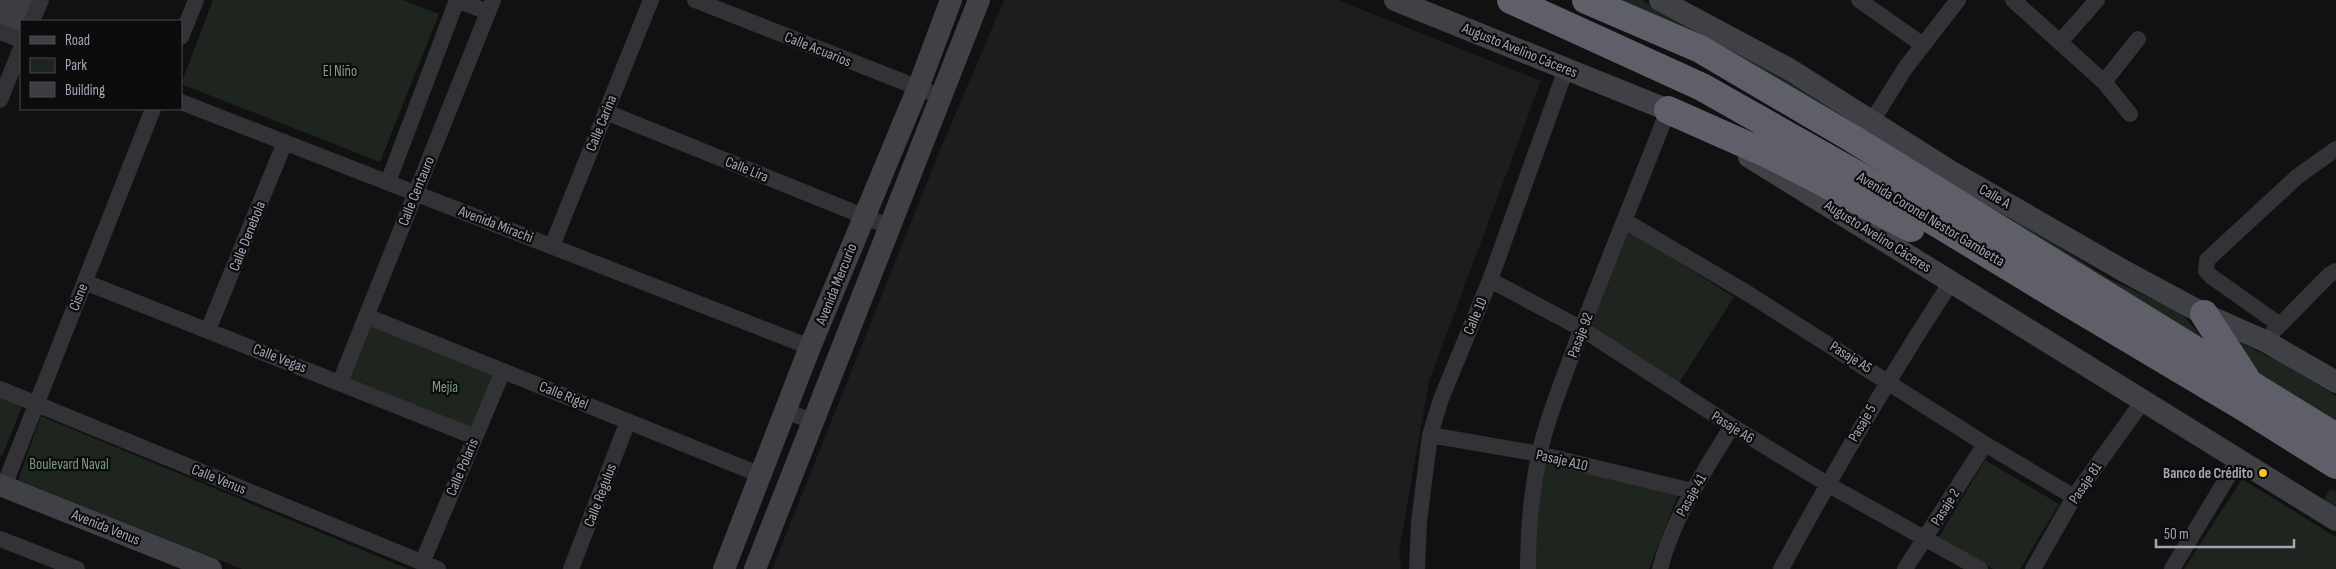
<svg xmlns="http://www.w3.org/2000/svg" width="2336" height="569" viewBox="0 0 2336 569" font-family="'Sofia Sans Condensed',sans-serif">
	<rect width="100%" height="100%" fill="#111112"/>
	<path fill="#1d1d1f" d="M1004,0H1338L1541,81L1429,381L1399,552L1401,569H772L945,138Z"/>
	<path fill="#1d251e" d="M213,0H403L439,14L380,162L181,84Z
		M1617,0H1641L1722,41L1959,184L2108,278L2181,313L2206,342Z
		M1626,229L1734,297L1679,383L1588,324Z
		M369,321L497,373L471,432L345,379Z
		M2232,338L2283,364L2336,396V422L2255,372Z
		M0,393L24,402L2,456L0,455Z
		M41,416L408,569H242L18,480Z
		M1985,460L2059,504L2020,569H1993L1939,537Z
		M1543,462L1679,492L1649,569H1532Z
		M2242,479L2336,537V569H2184Z
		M2330,489L2336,491V508L2324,500Z"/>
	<path fill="#3c3c42" d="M0,0H34L25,21H21L20,33L0,25Z"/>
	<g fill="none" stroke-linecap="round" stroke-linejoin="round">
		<path stroke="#323237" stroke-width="16" d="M456,0L488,12
			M695,0L942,97
			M1859,0L1923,45
			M2013,0L2104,82L2130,114
			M32,21L41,0
			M0,32L21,40
			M181,37L196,0
			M2060,42L2097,0
			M2104,82L2138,39
			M0,100L21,48
			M181,102L810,347
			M606,112L888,226
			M1872,121L1906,67L1958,0
			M388,182L457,0
			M1625,221L1747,293L1985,444L2074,497
			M552,246L651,0
			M1490,280L1582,329L1732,426L1827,484L1980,569
			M85,282L475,437
			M366,316L761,475
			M2280,325L2212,277L2206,271L2207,260L2298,176L2336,149
			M208,330L285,142
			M2273,332L2329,275L2336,271
			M340,382L493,0
			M0,389L438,569
			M786,411L814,422
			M1430,435L1539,454L1692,491
			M4,486L153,109
			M0,539L77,569
			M422,563L503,371
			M571,569L628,421
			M1417,569L1419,522L1430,435L1441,399L1490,280L1566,69
			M1528,569C1528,531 1531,494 1539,456C1546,421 1561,386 1573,352C1603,271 1637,191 1668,110
			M1660,569C1673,517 1704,472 1732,426
			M1781,569C1834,471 1890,376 1951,282
			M1905,569L1985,444
			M2033,569L2074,497L2143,401
			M2172,569L2238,460"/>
		<path stroke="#404047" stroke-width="22" d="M1395,0L1668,110L1683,118
			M1660,0L1789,69L1950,171L2124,271L2204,314L2265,341L2336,382
			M1749,157L2336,520
			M0,485L211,569
			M724,569L810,347L918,88L951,0
			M755,569L979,0"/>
		<path stroke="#5e5f68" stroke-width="28" d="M1511,0L1702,87L1861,177L2057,296L2245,408L2336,465
			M1586,0L1700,49L1850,137L2336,437
			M1668,110L1774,157L1911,228
			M2204,314L2245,377"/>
	</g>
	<circle fill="#efc72b" stroke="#0c0c0d" stroke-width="2" cx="2263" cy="473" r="5"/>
	<g text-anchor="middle" stroke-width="4.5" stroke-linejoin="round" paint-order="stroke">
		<g font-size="15" fill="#a2a5b3" stroke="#0c0c0d">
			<text transform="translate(818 49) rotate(22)" y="5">Calle Acuarios</text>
			<text transform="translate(1520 50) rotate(22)" y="5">Augusto Avelino Cáceres</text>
			<text transform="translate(601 123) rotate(-68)" y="5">Calle Carina</text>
			<text transform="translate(747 169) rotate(22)" y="5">Calle Lira</text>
			<text transform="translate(416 191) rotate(-68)" y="5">Calle Centauro</text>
			<text transform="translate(1995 196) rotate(30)" y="5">Calle A</text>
			<text transform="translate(1931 219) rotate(31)" y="5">Avenida Coronel Nestor Gambetta</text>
			<text transform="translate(496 224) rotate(21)" y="5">Avenida Mirachi</text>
			<text transform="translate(247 236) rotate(-68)" y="5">Calle Denebola</text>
			<text transform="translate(1878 236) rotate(32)" y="5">Augusto Avelino Cáceres</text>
			<text transform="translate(836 284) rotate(-68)" y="5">Avenida Mercurio</text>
			<text transform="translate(78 297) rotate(-69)" y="5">Cisne</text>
			<text transform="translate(1475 316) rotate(-67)" y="5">Calle 10</text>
			<text transform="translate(1580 335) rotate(-69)" y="5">Pasaje 92</text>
			<text transform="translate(1851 357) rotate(32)" y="5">Pasaje A5</text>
			<text transform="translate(280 358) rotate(21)" y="5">Calle Vegas</text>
			<text transform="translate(564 395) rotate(22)" y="5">Calle Rigel</text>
			<text transform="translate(1862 423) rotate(-60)" y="5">Pasaje 5</text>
			<text transform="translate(1733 427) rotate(32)" y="5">Pasaje A6</text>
			<text transform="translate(1562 460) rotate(13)" y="5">Pasaje A10</text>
			<text transform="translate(462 467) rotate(-67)" y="5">Calle Polaris</text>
			<text transform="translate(219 479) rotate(22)" y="5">Calle Venus</text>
			<text transform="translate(2085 483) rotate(-56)" y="5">Pasaje 81</text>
			<text transform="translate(600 495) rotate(-69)" y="5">Calle Regulus</text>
			<text transform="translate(1691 495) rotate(-61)" y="5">Pasaje 41</text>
			<text transform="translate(1945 507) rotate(-58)" y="5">Pasaje 2</text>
			<text transform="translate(106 527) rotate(22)" y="5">Avenida Venus</text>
		</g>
		<g font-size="15" fill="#799e80" stroke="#0c0c0d">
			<text x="340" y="76">El Niño</text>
			<text x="445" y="392">Mejía</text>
			<text x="69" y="469">Boulevard Naval</text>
		</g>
		<g font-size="15" font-weight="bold" fill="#a2a5b3" stroke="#0c0c0d" text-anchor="end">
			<text x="2253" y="478">Banco de Crédito</text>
		</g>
	</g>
	<rect x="20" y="20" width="162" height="90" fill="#0c0c0d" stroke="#48494f"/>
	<rect x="30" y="36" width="25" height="8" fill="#404047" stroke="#48494f"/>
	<text x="65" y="45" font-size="15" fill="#a2a5b3">Road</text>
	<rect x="30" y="58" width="25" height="15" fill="#1d251e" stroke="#48494f"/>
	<text x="65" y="70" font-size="15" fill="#a2a5b3">Park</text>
	<rect x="30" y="82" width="25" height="15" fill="#3c3c42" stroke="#48494f"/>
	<text x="65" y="95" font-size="15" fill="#a2a5b3">Building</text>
	<path d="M2156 539v8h138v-8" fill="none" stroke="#a2a5b3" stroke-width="2.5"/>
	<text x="2164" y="539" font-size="15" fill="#a2a5b3" stroke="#0c0c0d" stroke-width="4" paint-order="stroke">50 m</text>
</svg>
